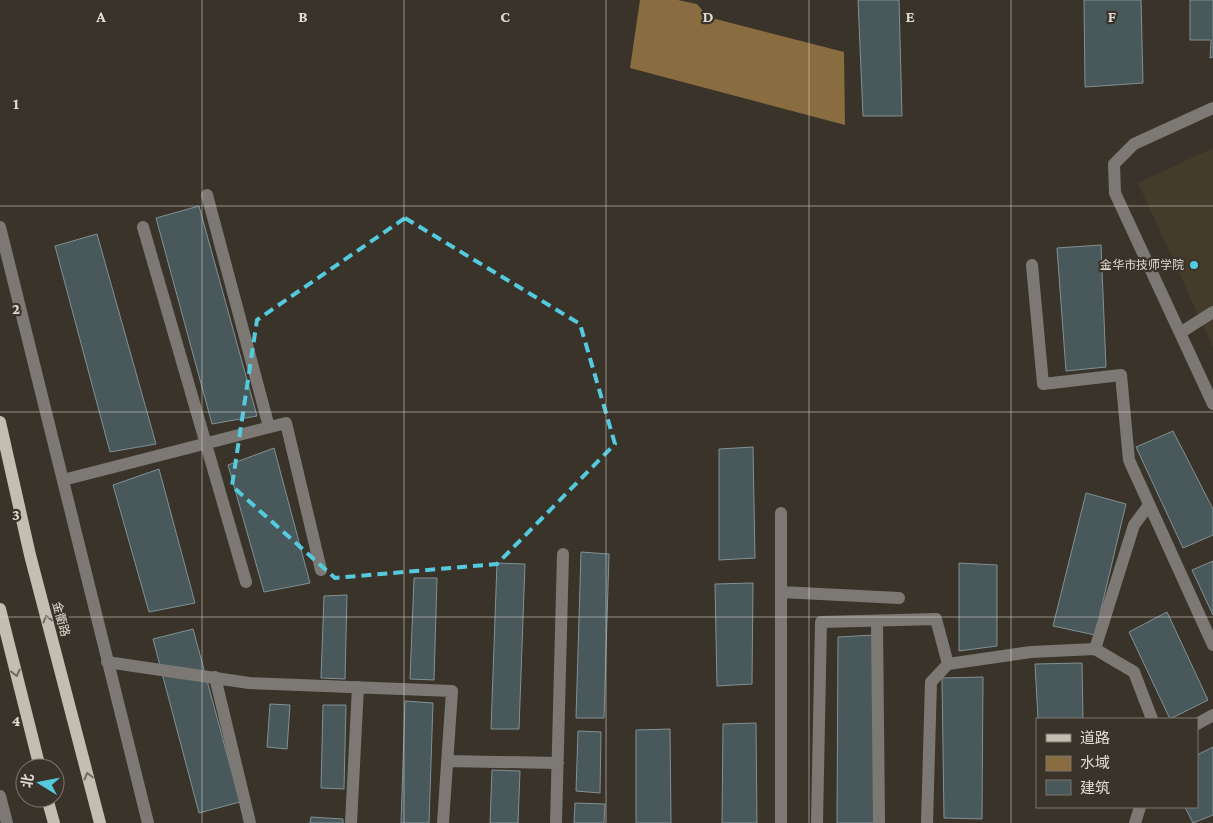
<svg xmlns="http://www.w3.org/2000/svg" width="1213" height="823" viewBox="0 0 1213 823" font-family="'Crimson Pro','Noto Sans SC',serif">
	<rect width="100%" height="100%" fill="#3a3329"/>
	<path fill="#453b2b" d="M1213,148V347L1138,183Z"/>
	<path fill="#896d40" d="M640,0H678L697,4L708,17L844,52L845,125L630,68Z"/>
	<path fill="#49585b" stroke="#819194" d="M858,0H899L902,116H863Z
		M1084,0H1141L1143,83L1085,87Z
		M1190,0H1213V57L1210,58L1211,40H1190Z
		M199,206L257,416L212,424L156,218Z
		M97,234L156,444L110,452L55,246Z
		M1101,245L1106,367L1066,371L1057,248Z
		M1173,431L1213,509V535L1183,548L1136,447Z
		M753,447L755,558L719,560V449Z
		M274,448L310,583L264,592L228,465Z
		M159,469L195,603L149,612L113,485Z
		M1086,493L1126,504L1095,635L1053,626Z
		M581,552L609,554L604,718H576Z
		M1213,561V615L1192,570Z
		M497,563L525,564L519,729H491Z
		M959,563L997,565V646L959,651Z
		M414,578H437L434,680L410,679Z
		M753,583L752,684L717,686L715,584Z
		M347,595L345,679L321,678L324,596Z
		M1167,612L1208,700L1170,719L1129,632Z
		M193,629L240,802L199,813L153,639Z
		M874,635L875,823H837L838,637Z
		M1082,663L1083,719H1038L1035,664Z
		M983,677L982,819L944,818L942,678Z
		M405,701L433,703L429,823H401Z
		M270,704L290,705L287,749L267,747Z
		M323,705H346L344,789L321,788Z
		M756,723L757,823H722L723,724Z
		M670,729L671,823H636V730Z
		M578,731L601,732L600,793L576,791Z
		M1213,747V815L1193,823L1185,807H1197V755Z
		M492,770L520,771L518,823H490Z
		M575,803L605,804L604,823H574Z
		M311,817L343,819V823H310Z"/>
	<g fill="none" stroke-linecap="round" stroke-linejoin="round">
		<path stroke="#7c7974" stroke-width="12" d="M1213,108L1134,144L1114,164L1115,193L1213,404
			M207,195L269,427
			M0,227L148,823
			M143,227L246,582
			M1032,265L1043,384L1121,375L1129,460L1213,645
			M1180,333L1213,312
			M63,480L286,423L321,570
			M781,513V823
			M781,592L899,598
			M877,621L879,823
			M1095,649L1134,525L1149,505
			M107,662L249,683L452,691L443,823
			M215,677L250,823
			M1197,724L1213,715
			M447,761L558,763
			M0,796L7,823
			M351,823L358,687
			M556,823L563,554
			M817,823L821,622L936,619L948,664
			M927,823L931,682L948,664L1031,652L1095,649L1134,672L1152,719
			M1135,823L1140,807"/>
		<path stroke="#c4bdb2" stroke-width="12" d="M0,422L30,555L100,823
			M0,609L40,768
			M47,798L54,823"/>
	</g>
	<defs><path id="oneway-chevron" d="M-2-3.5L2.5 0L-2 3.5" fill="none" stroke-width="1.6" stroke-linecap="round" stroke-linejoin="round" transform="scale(1.25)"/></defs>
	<g stroke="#716a60">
		<use href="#oneway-chevron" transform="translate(47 619) rotate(-105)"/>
		<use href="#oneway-chevron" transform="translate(16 673) rotate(76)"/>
		<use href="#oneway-chevron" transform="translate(88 776) rotate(-105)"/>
	</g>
	<path fill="none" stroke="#54cade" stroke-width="4" stroke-dasharray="10 6" stroke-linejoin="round" d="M405,218L580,324L615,444L497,564L335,578L232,486L257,320Z"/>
	<path fill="none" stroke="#e0dbd5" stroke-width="1" stroke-opacity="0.55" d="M202,0V823M404,0V823M606,0V823M809,0V823M1011,0V823M0,206H1213M0,412H1213M0,617H1213"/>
	<circle fill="#54cade" stroke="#3a3329" stroke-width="2" cx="1194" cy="265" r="5"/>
	<g text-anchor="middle" stroke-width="4.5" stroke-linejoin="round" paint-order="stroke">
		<g font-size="12" fill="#e0dbd5" stroke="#3a3329" text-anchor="end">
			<text x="1184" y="269">金华市技师学院</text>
		</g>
		<g font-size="12" fill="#e0dbd5" stroke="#3a3329">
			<text transform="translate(61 619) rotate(75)" y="4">金衢路</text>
		</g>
	</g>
	<g font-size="16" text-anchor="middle" font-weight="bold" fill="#e0dbd5" stroke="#3a3329" stroke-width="4.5" stroke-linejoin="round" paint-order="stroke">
		<text x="101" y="22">A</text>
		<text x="303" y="22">B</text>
		<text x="505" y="22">C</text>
		<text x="708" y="22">D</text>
		<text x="910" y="22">E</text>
		<text x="1112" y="22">F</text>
		<text x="16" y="109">1</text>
		<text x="16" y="314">2</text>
		<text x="16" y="520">3</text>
		<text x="16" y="726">4</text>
	</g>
	<rect x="1036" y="718" width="162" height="90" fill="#3a3329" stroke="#7c766e"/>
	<rect x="1046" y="734" width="25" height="8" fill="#c4bdb2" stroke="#7c766e"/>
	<text x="1080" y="743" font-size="15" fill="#e0dbd5">道路</text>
	<rect x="1046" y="756" width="25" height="15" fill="#896d40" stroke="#7c766e"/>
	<text x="1080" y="768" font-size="15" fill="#e0dbd5">水域</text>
	<rect x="1046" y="780" width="25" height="15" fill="#49585b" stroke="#7c766e"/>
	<text x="1080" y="793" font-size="15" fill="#e0dbd5">建筑</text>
	<g transform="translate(40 783) rotate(280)"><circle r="24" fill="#3a3329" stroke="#7c766e"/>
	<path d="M0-4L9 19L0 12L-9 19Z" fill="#54cade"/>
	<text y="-8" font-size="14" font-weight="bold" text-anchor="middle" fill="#e0dbd5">北</text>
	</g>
</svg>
